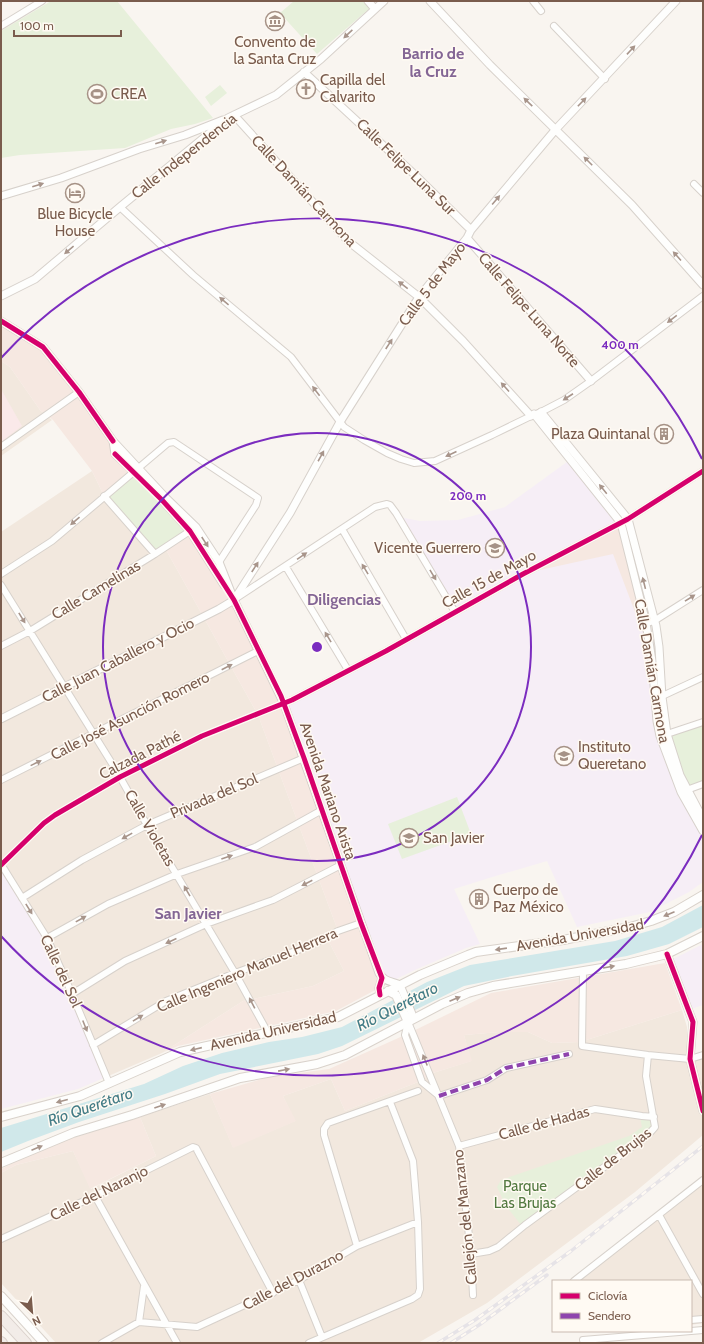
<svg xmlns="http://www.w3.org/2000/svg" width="704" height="1344" viewBox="0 0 704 1344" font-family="Cabin,sans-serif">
	<rect width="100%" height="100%" fill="#f9f5f0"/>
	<path fill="#f2e8de" d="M1,361L10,367L40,410L52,420L1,456Z
		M92,471L104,496L165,548L258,715L338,931L327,938L344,971L313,986L243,1001L162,1053L106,1077L1,865V532Z
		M682,1010L687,1027V1062L703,1057V1135L635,1192L487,1303L418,1343H56L1,1283V1173L16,1165L73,1151L91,1189L156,1156L140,1117L210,1094L233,1147L295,1121L283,1096L331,1079L345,1111L418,1082L433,1073L471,1061L464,1035L500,1032H528L552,1043L580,1042Z
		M703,1181V1323L691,1325V1281H568L657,1213Z"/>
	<path fill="#f6e8e1" d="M1,321L43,347L100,422L116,454L134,471L104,496L92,471L53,420L40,410L10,367L1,361Z
		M621,523L649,639L643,633L523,574Z
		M190,531L234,600L281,696L379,973V988L336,1011L178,1046L162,1053L243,1001L313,986L344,971L327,938L338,931L258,715L165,548Z
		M665,963L682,1010L580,1042L552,1043L528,1032H500L464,1035L472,1061L433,1073L418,1082L345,1111L331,1079L283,1096L296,1121L233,1148L210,1094L269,1077L329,1069L405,1035L491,993Z
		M140,1117L156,1156L90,1189L73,1151L16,1165L1,1173V1169L44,1147Z"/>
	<path fill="#f6eef6" d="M571,459L621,523L526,573L613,554L643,633L649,639L657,721L703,831V882L689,892L650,912L577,927L547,861L489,878L454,889L480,944L466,948L417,969L390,982L382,978L284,704L455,612L399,517L420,521L458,520L505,507Z
		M1,865L47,938L106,1077L78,1089L1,1109Z
		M703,944V1005L691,1009L673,959Z"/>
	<path fill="#fae9e9" d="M1,389L22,426L1,442Z"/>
	<path fill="#e7f0db" d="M51,1H117L213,118L195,124L171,129L125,148L20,155L1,158V31Z
		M294,1H365L370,8L317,54L280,13Z
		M220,85L227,93L211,106L205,97Z
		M134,471L162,500L190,531L155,554L104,496Z
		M703,725V781L688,786L683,774L671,736Z
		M457,797L471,834L402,859L388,824Z
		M639,1113L651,1114L654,1126L521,1225L506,1206L497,1187L501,1180L629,1136L642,1127Z"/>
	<path fill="#d0e8ea" d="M703,905V927L669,944L627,956L512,976L464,986L342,1046L318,1054L220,1074L165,1094L79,1122L28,1141L1,1152V1128L144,1084L183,1066L222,1053L269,1042L302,1037L342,1027L427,982L470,965L615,941L662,927Z"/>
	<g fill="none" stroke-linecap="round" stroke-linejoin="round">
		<defs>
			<path id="minor" d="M533,1L541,11
				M1,26L42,1
				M554,26L605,79
				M694,184L703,193
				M120,207L193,275L291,357L344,427L364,440L387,453L401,459L414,463L435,461L492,435L531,416L541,412L564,400L591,381L703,296
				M1,447L79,392
				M104,496L155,554
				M342,529L406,639
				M286,567L348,670
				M1,574L52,541L168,443L174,442L258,498L256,505L219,562
				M1,585L116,770L147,825L235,973L268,1033
				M235,599L375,507L387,504L390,505L396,513L455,612
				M646,623L654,621L703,590
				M1,646L30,631L155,554L193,529
				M658,698L703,677
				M667,734L703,722
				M1,780L258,651
				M684,791L703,784
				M1,864L47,938L72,994L109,1083
				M1,865L44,823L55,815L120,777L202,736L292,700L386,651L523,574L628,519L703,471
				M22,898L82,860L147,825L304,758
				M47,938L108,904L177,874L255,847L322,810
				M583,972L582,1046L648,1055L690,1059L703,1055
				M72,994L125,961L206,924L273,900L341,865
				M408,1022L459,1146L471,1254L473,1295
				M408,1022L405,1035L422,1082L439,1096
				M93,1045L166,1001L235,973L312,945L338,931L361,923
				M439,1096L487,1080L506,1068L569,1054
				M459,1146L595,1109L642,1116L654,1117
				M95,1196L177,1343
				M659,1215L703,1294
				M1,1239L95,1196L193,1147L196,1148L273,1293
				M357,1246L324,1135V1129L328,1123L418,1091
				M471,1254L489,1251L498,1247L525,1225L648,1135L655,1127L646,1076L648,1055
				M299,1280L322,1337
				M574,1281L703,1180
				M691,1320L703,1319
				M139,1322L144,1286
				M691,1331L703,1330
				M583,1340L691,1331
				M102,1343L139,1322L197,1327L299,1280L357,1246L418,1222
				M309,1343L412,1299L418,1295L420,1289L418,1222L413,1161L390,1102"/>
			<path id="tertiary" d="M368,1L375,9
				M430,1L490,65L632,205L703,285
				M304,72L414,174L471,230
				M234,115L348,241L419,297L463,341L531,416
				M1,196L61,178L139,149L185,135L223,120
				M467,238L591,381
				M1,296L35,279L120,207L228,118L276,95L321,59L384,1
				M1,321L43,347L79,392L113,441L166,498L196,527L219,562L234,600L284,704L379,973C384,982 392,981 400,985L412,1014L408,1022
				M541,412L628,519L656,626L659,647L662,697L667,734L680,775L703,819
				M534,414L621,523L646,623L652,661L657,721L660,736L681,792L703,831
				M113,441L115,454L152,489
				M163,501L190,531L224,585
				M1,719L219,609L234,600L290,513L340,422L419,297L467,238L471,230L556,129L676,1
				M667,954L693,1022L690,1059L703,1111
				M380,995L379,988L382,978"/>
			<path id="secondary" d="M388,991L396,995L408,1022
				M1,1117L80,1096L180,1052L338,1017L420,975L468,955L476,952L563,940L630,927L651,921L674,912L703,895
				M1,1163L73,1133L132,1115L240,1078L317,1064L345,1055L442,1004L468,993L493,986L626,964L667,954L703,936
				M1,1296L44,1343"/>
			<path id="trunk" d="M1,1316L26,1343
				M1,1342L2,1343"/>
		</defs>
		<use href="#minor" stroke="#d7d1cb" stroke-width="8"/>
		<use href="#tertiary" stroke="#d7d1cb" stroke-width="9"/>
		<use href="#secondary" stroke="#d9d2cb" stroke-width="10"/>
		<use href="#trunk" stroke="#dad1cc" stroke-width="12"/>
		<use href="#minor" stroke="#fefefd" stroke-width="6"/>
		<use href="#tertiary" stroke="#fefefd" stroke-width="7"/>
		<use href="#secondary" stroke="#fefefd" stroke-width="8"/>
		<use href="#trunk" stroke="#f2ece8" stroke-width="10"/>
		<defs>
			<path id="rail" d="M438,1343L475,1320L571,1251L703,1146
				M451,1343L479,1325L547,1275"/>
		</defs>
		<use href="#rail" stroke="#e6e3e7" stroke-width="3.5"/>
		<use href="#rail" stroke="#fffaf3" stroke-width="2" stroke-dasharray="6" stroke-linecap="butt"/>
		<path stroke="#8e44ad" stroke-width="4" stroke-dasharray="8 4" stroke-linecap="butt" d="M439,1096L487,1080L506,1068L569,1054"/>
		<defs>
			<path id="cycleway" d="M1,321L43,347L79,392L113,441
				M115,454L162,500L190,531L234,600L281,696L304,758L361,923L382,978L379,988L380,995
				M1,865L44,823L55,815L120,777L202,736L292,700L386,651L523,574L628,519L703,471
				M667,954L693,1022L690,1059L703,1111"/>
		</defs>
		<use href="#cycleway" stroke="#fffaf3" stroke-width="8"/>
		<use href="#cycleway" stroke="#d6006c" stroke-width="5"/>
	</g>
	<defs><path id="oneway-solid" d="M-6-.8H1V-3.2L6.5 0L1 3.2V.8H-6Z"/></defs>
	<g fill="#a8958b">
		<use href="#oneway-solid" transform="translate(348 34) rotate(137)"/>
		<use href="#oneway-solid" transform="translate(631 50) rotate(-47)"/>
		<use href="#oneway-solid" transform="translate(528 102) rotate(-136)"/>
		<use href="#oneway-solid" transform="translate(582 102) rotate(-46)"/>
		<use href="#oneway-solid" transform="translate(161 142) rotate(-17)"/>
		<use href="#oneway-solid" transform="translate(588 161) rotate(-135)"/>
		<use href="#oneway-solid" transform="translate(38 185) rotate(-17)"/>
		<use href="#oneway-solid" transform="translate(496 200) rotate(-50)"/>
		<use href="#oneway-solid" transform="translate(69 250) rotate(140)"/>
		<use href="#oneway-solid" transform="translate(677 256) rotate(-132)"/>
		<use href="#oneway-solid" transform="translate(403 285) rotate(-142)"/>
		<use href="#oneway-solid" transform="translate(224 301) rotate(-140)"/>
		<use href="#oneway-solid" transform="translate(672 319) rotate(143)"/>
		<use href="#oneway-solid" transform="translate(389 344) rotate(-57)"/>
		<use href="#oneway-solid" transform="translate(505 387) rotate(-132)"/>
		<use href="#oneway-solid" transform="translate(316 391) rotate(-127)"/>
		<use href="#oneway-solid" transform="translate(568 397) rotate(147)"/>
		<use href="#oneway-solid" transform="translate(451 454) rotate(156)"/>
		<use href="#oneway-solid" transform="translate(321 456) rotate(-61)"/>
		<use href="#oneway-solid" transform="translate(603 489) rotate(-129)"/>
		<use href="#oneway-solid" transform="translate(75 521) rotate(139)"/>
		<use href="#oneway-solid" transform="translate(205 542) rotate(57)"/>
		<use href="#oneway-solid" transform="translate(302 556) rotate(-34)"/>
		<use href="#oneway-solid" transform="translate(255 567) rotate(-57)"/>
		<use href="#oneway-solid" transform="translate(365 569) rotate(-121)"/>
		<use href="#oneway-solid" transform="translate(433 575) rotate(59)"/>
		<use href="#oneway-solid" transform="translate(644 583) rotate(-104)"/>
		<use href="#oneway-solid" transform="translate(690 598) rotate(-32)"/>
		<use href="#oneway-solid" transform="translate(22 618) rotate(58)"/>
		<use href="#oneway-solid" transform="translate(328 637) rotate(-121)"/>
		<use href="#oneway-solid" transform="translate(227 667) rotate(-27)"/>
		<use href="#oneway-solid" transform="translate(36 763) rotate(-26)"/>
		<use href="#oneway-solid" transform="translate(127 836) rotate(151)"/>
		<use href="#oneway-solid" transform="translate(227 857) rotate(-19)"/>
		<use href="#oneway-solid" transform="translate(307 883) rotate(153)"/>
		<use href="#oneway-solid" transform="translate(187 891) rotate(-120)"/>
		<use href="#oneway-solid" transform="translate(29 909) rotate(58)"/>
		<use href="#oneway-solid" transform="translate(669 914) rotate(157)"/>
		<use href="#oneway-solid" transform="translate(81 919) rotate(-29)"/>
		<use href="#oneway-solid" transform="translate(171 941) rotate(155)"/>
		<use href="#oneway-solid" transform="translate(501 949) rotate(172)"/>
		<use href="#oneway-solid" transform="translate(609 967) rotate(-10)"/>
		<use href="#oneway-solid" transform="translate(455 999) rotate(-23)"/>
		<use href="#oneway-solid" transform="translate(252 1003) rotate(-118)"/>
		<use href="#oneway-solid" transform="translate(138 1018) rotate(-31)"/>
		<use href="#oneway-solid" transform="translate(85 1026) rotate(68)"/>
		<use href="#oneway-solid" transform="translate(196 1049) rotate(167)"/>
		<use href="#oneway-solid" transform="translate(425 1060) rotate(-112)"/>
		<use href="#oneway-solid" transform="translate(284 1070) rotate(-11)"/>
		<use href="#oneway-solid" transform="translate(62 1101) rotate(165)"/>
		<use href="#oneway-solid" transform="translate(160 1106) rotate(-19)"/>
		<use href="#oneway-solid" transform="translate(37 1148) rotate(-23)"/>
	</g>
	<g fill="none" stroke="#7b2cbf" stroke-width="2">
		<circle cx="317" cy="647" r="214"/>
		<path d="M702 835A428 428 0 0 1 1 936M1 358A428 428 0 0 1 702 459"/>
	</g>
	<defs>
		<symbol id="museum-ring" viewBox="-11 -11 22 22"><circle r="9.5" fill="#fffaf3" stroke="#a69286" stroke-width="1.5"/><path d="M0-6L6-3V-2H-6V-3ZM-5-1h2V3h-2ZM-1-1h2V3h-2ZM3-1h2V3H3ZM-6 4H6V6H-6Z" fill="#a69286"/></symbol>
		<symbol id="church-ring" viewBox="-11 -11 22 22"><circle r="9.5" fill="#fffaf3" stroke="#a69286" stroke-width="1.5"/><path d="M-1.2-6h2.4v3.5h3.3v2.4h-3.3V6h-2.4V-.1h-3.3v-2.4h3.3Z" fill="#a69286"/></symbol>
		<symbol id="stadium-ring" viewBox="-11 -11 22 22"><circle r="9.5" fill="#fffaf3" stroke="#a69286" stroke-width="1.5"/><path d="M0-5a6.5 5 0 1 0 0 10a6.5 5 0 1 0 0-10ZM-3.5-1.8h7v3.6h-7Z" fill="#a69286"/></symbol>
		<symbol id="hotel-ring" viewBox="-11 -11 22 22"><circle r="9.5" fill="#fffaf3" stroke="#a69286" stroke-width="1.5"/><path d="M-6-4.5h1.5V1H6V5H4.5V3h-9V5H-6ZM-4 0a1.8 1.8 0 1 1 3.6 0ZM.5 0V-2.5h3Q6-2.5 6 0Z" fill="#a69286"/></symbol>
		<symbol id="building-ring" viewBox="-11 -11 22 22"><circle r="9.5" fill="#fffaf3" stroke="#a69286" stroke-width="1.5"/><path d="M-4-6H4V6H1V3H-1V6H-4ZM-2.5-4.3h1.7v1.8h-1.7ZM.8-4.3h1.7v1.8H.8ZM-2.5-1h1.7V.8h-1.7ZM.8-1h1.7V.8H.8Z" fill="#a69286"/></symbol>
		<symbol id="school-ring" viewBox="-11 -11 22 22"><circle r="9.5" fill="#fffaf3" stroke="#a69286" stroke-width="1.5"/><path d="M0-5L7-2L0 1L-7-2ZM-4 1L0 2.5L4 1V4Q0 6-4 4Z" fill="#a69286"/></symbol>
	</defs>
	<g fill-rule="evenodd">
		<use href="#museum-ring" x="264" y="10" width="22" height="22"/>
		<use href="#church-ring" x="295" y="78" width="22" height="22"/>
		<use href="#stadium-ring" x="86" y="83" width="22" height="22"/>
		<use href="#hotel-ring" x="64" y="182" width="22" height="22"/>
		<use href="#building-ring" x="653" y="423" width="22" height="22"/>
		<use href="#school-ring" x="484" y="537" width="22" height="22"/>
		<use href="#school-ring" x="553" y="745" width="22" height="22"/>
		<use href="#school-ring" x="398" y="827" width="22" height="22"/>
		<use href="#building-ring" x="468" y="888" width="22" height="22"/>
	</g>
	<g text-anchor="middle" stroke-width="3" stroke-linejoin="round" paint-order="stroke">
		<g font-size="15" fill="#7a5c4d" stroke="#fffaf3" text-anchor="start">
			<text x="275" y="47" text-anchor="middle">Convento de<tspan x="275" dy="17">la Santa Cruz</tspan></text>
			<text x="320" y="85">Capilla del<tspan x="320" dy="17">Calvarito</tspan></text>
			<text x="111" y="99">CREA</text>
			<text x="75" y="219" text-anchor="middle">Blue Bicycle<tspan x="75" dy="17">House</tspan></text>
			<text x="650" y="439" text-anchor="end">Plaza Quintanal</text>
			<text x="481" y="553" text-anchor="end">Vicente Guerrero</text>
			<text x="578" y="752">Instituto<tspan x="578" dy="17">Queretano</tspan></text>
			<text x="423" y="843">San Javier</text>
			<text x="493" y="895">Cuerpo de<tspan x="493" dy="17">Paz México</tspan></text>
		</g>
		<g font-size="15" fill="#7a5c4d" stroke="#fffaf3">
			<text transform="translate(184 156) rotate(-38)" y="5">Calle Independencia</text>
			<text transform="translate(406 167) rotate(44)" y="5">Calle Felipe Luna Sur</text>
			<text transform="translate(304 191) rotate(47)" y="5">Calle Damián Carmona</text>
			<text transform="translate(432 284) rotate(-53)" y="5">Calle 5 de Mayo</text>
			<text transform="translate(529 310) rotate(49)" y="5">Calle Felipe Luna Norte</text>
			<text transform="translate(489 579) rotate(-29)" y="5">Calle 15 de Mayo</text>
			<text transform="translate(96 590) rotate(-31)" y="5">Calle Camelinas</text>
			<text transform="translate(118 660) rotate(-27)" y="5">Calle Juan Caballero y Ocio</text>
			<text transform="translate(652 671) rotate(80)" y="5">Calle Damián Carmona</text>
			<text transform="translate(130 716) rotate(-27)" y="5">Calle José Asunción Romero</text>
			<text transform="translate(140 755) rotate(-27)" y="5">Calzada Pathé</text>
			<text transform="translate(328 791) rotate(71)" y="5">Avenida Mariano Arista</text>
			<text transform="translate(214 796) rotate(-23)" y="5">Privada del Sol</text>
			<text transform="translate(150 828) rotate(60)" y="5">Calle Violetas</text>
			<text transform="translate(580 935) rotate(-10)" y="5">Avenida Universidad</text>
			<text transform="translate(247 970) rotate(-23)" y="5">Calle Ingeniero Manuel Herrera</text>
			<text transform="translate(61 971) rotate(65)" y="5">Calle del Sol</text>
			<text transform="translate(273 1031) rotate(-13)" y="5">Avenida Universidad</text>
			<text transform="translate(544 1123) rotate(-15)" y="5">Calle de Hadas</text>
			<text transform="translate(613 1159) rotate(-38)" y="5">Calle de Brujas</text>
			<text transform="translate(99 1193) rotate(-26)" y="5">Calle del Naranjo</text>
			<text transform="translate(465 1217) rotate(-96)" y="5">Callejón del Manzano</text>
			<text transform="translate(293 1280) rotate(-28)" y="5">Calle del Durazno</text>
		</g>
		<g font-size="15" fill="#537a41" stroke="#fffaf3">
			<text x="525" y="1191">Parque<tspan x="525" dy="17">Las Brujas</tspan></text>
		</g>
		<g font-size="16" font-weight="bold" fill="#846695" stroke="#fffaf3">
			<text x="433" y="59">Barrio de<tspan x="433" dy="18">la Cruz</tspan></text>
			<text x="344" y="605">Diligencias</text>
			<text x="188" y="919">San Javier</text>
		</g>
		<g font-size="16" font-style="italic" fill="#437c86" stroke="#fffaf3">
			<text transform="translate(397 1006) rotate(-27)" y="6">Río Querétaro</text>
			<text transform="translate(90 1106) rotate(-19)" y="6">Río Querétaro</text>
		</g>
	</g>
	<circle cx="317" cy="647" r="6" fill="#7b2cbf" stroke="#fffaf3" stroke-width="2"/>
	<g font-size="12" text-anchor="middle" font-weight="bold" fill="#7b2cbf" stroke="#fffaf3" stroke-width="3" stroke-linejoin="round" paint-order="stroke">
		<text x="620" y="349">400 m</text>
		<text x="468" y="500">200 m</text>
	</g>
	<rect width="704" height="1344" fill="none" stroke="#7a5c4d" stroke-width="4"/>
	<rect x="552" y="1280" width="140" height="52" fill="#fffaf3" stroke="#cabbb1"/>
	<rect x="560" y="1293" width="20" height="6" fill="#d6006c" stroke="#cabbb1"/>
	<text x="588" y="1300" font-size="12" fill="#7a5c4d">Ciclovía</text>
	<rect x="560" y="1313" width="20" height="6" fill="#8e44ad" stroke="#cabbb1"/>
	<text x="588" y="1320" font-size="12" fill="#7a5c4d">Sendero</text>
	<g transform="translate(32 1312) rotate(154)" stroke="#fffaf3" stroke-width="3" paint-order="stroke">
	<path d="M0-3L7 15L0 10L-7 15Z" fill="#7a5c4d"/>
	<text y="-6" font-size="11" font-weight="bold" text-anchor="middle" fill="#7a5c4d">N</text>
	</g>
	<path d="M14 30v6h107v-6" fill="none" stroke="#7a5c4d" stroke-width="2"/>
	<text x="20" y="30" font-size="12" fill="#7a5c4d" stroke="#fffaf3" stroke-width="3" paint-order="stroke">100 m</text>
</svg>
